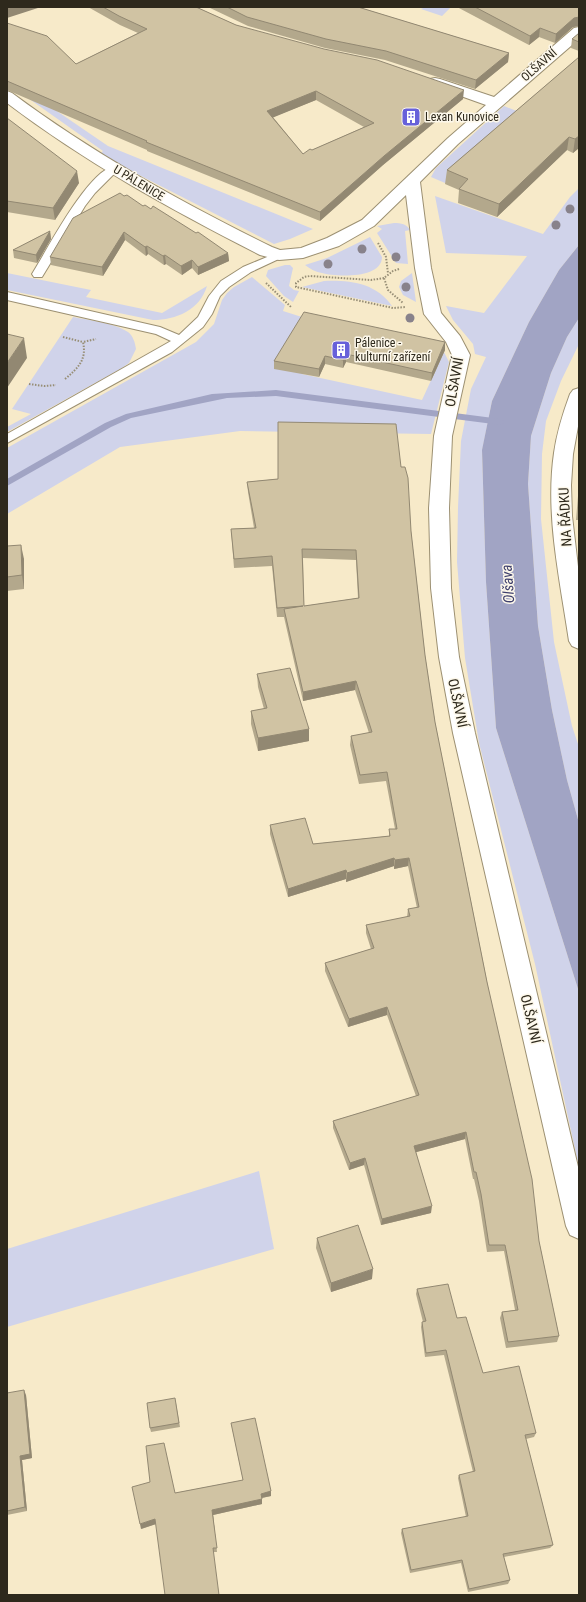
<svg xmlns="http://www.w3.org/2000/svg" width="586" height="1602" font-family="'Roboto Condensed',sans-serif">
<rect width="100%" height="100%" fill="#f7eac9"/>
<!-- green -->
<path fill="#d0d3ea" d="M425,7H451L442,16L421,9Z
M7,77L108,146L313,229L290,239L274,244L139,175L100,154L103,151L18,91Z
M504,106L524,114L517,121L445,183L431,177L436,168Z
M579,188V245L559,270L529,322L492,401L482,451L486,582L496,728L579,992V1168L535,964L479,743L465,658L457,562L458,507L461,441L471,389L486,357L475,354L473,344L453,320L446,306L484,313L527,256L446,253L435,196L543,234L570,197Z
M394,223C401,223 407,224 410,230L405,231L408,264L396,263L377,233L382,229L377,226Z
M370,237L382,257C382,279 336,277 322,273C316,272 310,269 305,265L327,258Z
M285,265H290L293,268L289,286L294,290L299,291L293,302L284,296L266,276L268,270Z
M7,273L91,290L86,297L162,313L207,286C200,310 176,320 153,320L7,290Z
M412,273L416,302L403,295L399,287L401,281Z
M252,277L285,305L283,311L305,318L302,374L422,400L444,352L449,362L431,434L240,431L120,447L7,514V448L196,342L214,324L222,300L227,293L234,287Z
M324,281C350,280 376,283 392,306L302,287Z
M73,317C88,320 115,323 128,332C133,336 135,342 136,349L129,363L122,368L7,432V427L31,414L12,409Z
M579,318V344L561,381L546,421L542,454L541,519L554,642L572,726L579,747V823L567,780L552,710L538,626L528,484L531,436L551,373L567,337Z
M259,1171L274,1249L7,1327V1249Z"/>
<!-- water -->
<path fill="#a1a4c4" d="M579,245V318L567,337L551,373L531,436L528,484L538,626L552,710L567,780L579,823V992L496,728L486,582L482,450L492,401L529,322L559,270Z"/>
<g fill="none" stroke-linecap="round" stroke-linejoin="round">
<!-- stream -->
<path fill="#a1a4c4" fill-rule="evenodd" d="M276,390L501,419L505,422L501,425L276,396L227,398L131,418L111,427L7,486V479L105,423L126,414L212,394Z"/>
<!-- service casing -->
<g stroke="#9c9072" stroke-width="2">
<path id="service" d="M114,166L119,169L95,193L85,206L42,277H34L32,274C47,250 87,172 114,166Z
M279,252L283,253L285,255L283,257L251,272L229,287L220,296L212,314L203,327L172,352L7,443V434L171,341L156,334L7,300V292L160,327L179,335L198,317L209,296L221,281L243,267Z"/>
</g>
<!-- minor casing -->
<g stroke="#9c9072" stroke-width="2">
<path id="minor" d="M579,27V39L458,144L420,182L431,268L441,313L460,336L470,355L452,436L449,508L451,588L459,657L475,733L579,1171V1239L570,1235L566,1226L453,733L439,657L431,588L429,508L434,436L452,355L446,342L424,314L415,268L406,195L374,226L339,246L303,258L279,260L260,255C172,210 86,163 7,103V91L12,93C94,154 181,202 272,247L280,250L301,248L327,238L362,220L448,138L486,105L430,85L428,82L430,79L435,78L440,79L494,97L574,28Z
M579,388V421L573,454L571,485L572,516L579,575V649L572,646L569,641C560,580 545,515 554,453C557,432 563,413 570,394L573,390Z"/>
</g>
<!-- path -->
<path stroke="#978e76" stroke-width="2" stroke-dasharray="1.5 1.5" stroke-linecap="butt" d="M378,243L386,257L388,273
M399,269L393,271L384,278L388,290L403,303
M384,278L371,280L310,276L304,277L296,283V287L393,308L405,307
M266,283L291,307
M63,337L83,342
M65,379C78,368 87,360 83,342L96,339
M29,384L44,386L56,385"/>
<!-- service -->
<use href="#service" fill="#fff" fill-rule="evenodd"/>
<!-- minor -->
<use href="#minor" fill="#fff" fill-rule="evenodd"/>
</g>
<!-- trees -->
<g fill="#88828b">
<circle cx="570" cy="209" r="4.5"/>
<circle cx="556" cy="225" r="4.5"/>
<circle cx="362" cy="249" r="4.5"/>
<circle cx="396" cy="257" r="4.5"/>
<circle cx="328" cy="264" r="4.5"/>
<circle cx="406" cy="287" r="4.5"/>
<circle cx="410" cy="318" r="4.5"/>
</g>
<!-- wall -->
<path fill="#b3a88c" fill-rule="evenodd" d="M88,7H196L236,25L463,99L383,165L320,221L147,151V150L7,90V23L76,64L138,33L120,25ZM316,100L364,127L303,154L273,117Z
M208,7H358L509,53L508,62L475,89L385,60L325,48L248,26Z
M457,7H579V26L573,27L555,43L539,37L529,45Z
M579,33V51L571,48L572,39Z
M579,57V148L573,153L567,150L497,217L458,203L459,190L445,184L447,170Z
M7,118L79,183L55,220L7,212Z
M124,196L143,206L151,209L228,253L229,261L198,275L192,268L182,275L166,264L164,265L148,254L146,256L125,240L103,276L51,265L50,257Z
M50,231L51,239L37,263L14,258L13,250Z
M445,342V350L431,381L346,362L343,368L325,364L319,377L274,369V361Z
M401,467L411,531L425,655L435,722L539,1241L559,1336L557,1342L506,1348L500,1318L502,1312L515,1310L504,1251L487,1252L479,1201L474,1179H473L465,1139L416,1152L431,1213L381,1225L364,1165L349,1170L333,1128V1121L416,1096L387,1015L348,1027L325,971V963L371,949L366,933V925L407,917L408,909L417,908L408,866L394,869V866L346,882V879L288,897L270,834V825L313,844L389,836V829H395L386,781L359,784L350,745L351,736L369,733L355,690L303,701L284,617H277L272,566L234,568L231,529L254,528L248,492L247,482ZM303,558L356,560L358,598L304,606Z
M579,484V520H576Z
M7,546L24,559V589L7,591Z
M257,674L309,729V741L258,751L251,724V711L264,709L258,687Z
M317,1238L372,1279L331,1292L316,1248Z
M417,1289L457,1318L483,1373L536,1433L534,1437L526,1439L553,1545L550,1548L504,1557L510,1580L508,1584L468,1592L461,1563L410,1573L401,1533L402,1529L466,1517L458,1478L459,1475L473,1472L444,1355L425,1357L421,1327L422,1322H423L416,1294Z
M7,1393L26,1395L32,1458L22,1460L27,1511L7,1515Z
M176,1403L180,1427L151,1432L150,1428Z
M231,1423L271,1491V1496L262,1498V1504L213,1515L217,1552H214L156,1524L141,1529L175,1493L243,1480Z"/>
<!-- shaded-wall -->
<path fill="#928872" d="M13,7H41L7,18V9Z
M579,17V26L573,27L555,43L556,34L574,18Z
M540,28L539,37L529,45L530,36Z
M509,53L508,62L475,89L476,80Z
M464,90L463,99L383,165L320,221V212L384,156Z
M316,91V100L267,120V111Z
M579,136V148L573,153L575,139Z
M569,137L567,150L497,217L499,204Z
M77,171L79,183L55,220L53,208Z
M50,231L51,239L37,263L36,255Z
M124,232L125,240L103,276L102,267Z
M147,246L148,254L146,256L145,247Z
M228,253L229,261L198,275V267Z
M165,255L166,264L164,265L163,256Z
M192,260V268L182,275L181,266Z
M24,338L27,358L7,388V363Z
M445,342V350L431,381L432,373Z
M346,354V362L343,368V360Z
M325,356V364L319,377V369Z
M21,545L24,559V589L22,575Z
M356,681L355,690L303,701V692Z
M309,729V741L258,751V738Z
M394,858V866L346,882L347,873Z
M409,858L408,866L394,869L395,860Z
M346,870V879L288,897V889Z
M387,1007V1015L348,1027L349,1019Z
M466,1132L465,1139L413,1153L414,1146Z
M365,1158L364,1165L349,1170L350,1163Z
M432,1206L431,1213L381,1225L382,1219Z
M373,1269L372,1279L331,1292V1283Z
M24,1390L26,1395L32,1458L22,1460L27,1511L25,1507L20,1456Z
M271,1491V1496L261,1498V1494Z
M262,1499V1504L213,1515L217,1552L212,1510Z
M155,1519L156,1524L141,1529L140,1524Z"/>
<!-- building -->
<path fill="#d0c3a3" stroke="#928872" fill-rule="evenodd" d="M7,7H13L7,9Z
M103,7H196L236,25L324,49L377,60L464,90L384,156L320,212L146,142L147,141L7,81V23L47,36L76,64L147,29L119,16ZM316,91L374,123L312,150L310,149L303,154L267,111Z
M227,7H358L509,53L476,80L386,51L326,39L247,17Z
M475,7H579V17L574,18L556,34L540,28L530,36Z
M579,33V42L572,39Z
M579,57V136L575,139L569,137L499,204L459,189L468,179L447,170Z
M7,118L77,171L53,208L7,201Z
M120,193L124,196L127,195L143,206L145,205L151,209L153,206L196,233L198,232L228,253L198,267L192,260L181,266L165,255L163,256L147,246L145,247L124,232L102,267L50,257L73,218Z
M50,231L36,255L13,250Z
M304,312L445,342L432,373L346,354L343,360L325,356L319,369L274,361Z
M7,334L24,338L7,363Z
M278,422L396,424L401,467H405L408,478L411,531L425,655L435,722L487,982L532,1179L539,1241L559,1336L508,1342L502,1312L518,1310L505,1245H489L481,1194L476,1172H474L466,1132L414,1146L432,1206L382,1219L365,1158L350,1163L333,1121L419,1095L387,1007L349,1019L325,963L374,948L366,925L410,916L408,909L419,907L409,858L395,860L394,858L347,873L346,870L288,889L270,825L305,818L313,844L390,836L389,829H397L387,772L360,775L351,736L372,732L356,681L303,692L284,609L303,606L277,608L272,556L234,559L231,529L256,528L247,482L278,479ZM302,549L356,550L359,598L304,606Z
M21,545L22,575L7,577V546Z
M290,668L309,729L258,738L251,711L267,708L257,674Z
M358,1225L373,1269L331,1283L317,1238Z
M448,1284L457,1318L466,1317L483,1373L519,1366L536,1433L525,1435L553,1545L503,1554L510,1580L469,1589L462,1560L411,1570L402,1529L468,1516L459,1475L475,1471L446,1350L426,1353L422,1322L426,1321L417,1289Z
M24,1390L30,1454L20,1456L25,1507L7,1511V1393Z
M175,1398L179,1423L150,1428L147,1403Z
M255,1418L271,1491L261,1494L262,1499L212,1510L217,1548H213L219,1595H165L155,1519L140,1524L132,1487L150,1482L146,1446L164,1443L175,1493L243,1480L231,1423Z"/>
<!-- icons -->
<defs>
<g id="building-square" transform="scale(1)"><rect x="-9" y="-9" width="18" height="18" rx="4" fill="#6761da" stroke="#fdf8eb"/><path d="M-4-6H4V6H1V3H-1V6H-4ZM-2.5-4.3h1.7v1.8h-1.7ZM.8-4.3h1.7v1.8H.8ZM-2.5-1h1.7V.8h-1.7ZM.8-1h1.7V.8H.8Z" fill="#fff"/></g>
</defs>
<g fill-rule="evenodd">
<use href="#building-square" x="411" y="117"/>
<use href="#building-square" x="341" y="350"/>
</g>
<g text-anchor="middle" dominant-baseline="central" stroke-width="3" stroke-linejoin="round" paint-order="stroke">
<!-- far-street labels -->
<g font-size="12" fill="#2e291c" stroke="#fdf8eb">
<text transform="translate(539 65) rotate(-41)">OLŠAVNÍ</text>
<text transform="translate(139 183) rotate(31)">U PÁLENICE</text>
</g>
<!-- far-poi labels -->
<g font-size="12" fill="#2e291c" stroke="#fdf8eb" text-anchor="start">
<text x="425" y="117">Lexan Kunovice</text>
<text x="355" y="343">Pálenice -<tspan x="355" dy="14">kulturní zařízení</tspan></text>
</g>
<!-- street labels -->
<g font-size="14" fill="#2e291c" stroke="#fdf8eb">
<text transform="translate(454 382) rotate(-80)">OLŠAVNÍ</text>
<text transform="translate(565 517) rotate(-93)">NA ŘÁDKU</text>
<text transform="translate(458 703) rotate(78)">OLŠAVNÍ</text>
<text transform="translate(531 1019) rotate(77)">OLŠAVNÍ</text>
</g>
<!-- water labels -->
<g font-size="15" font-style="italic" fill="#3f406d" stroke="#fdf8eb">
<text transform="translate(508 584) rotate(-94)">Olšava</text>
</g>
</g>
<!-- border -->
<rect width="586" height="1602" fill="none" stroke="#2e291c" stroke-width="16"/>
</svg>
